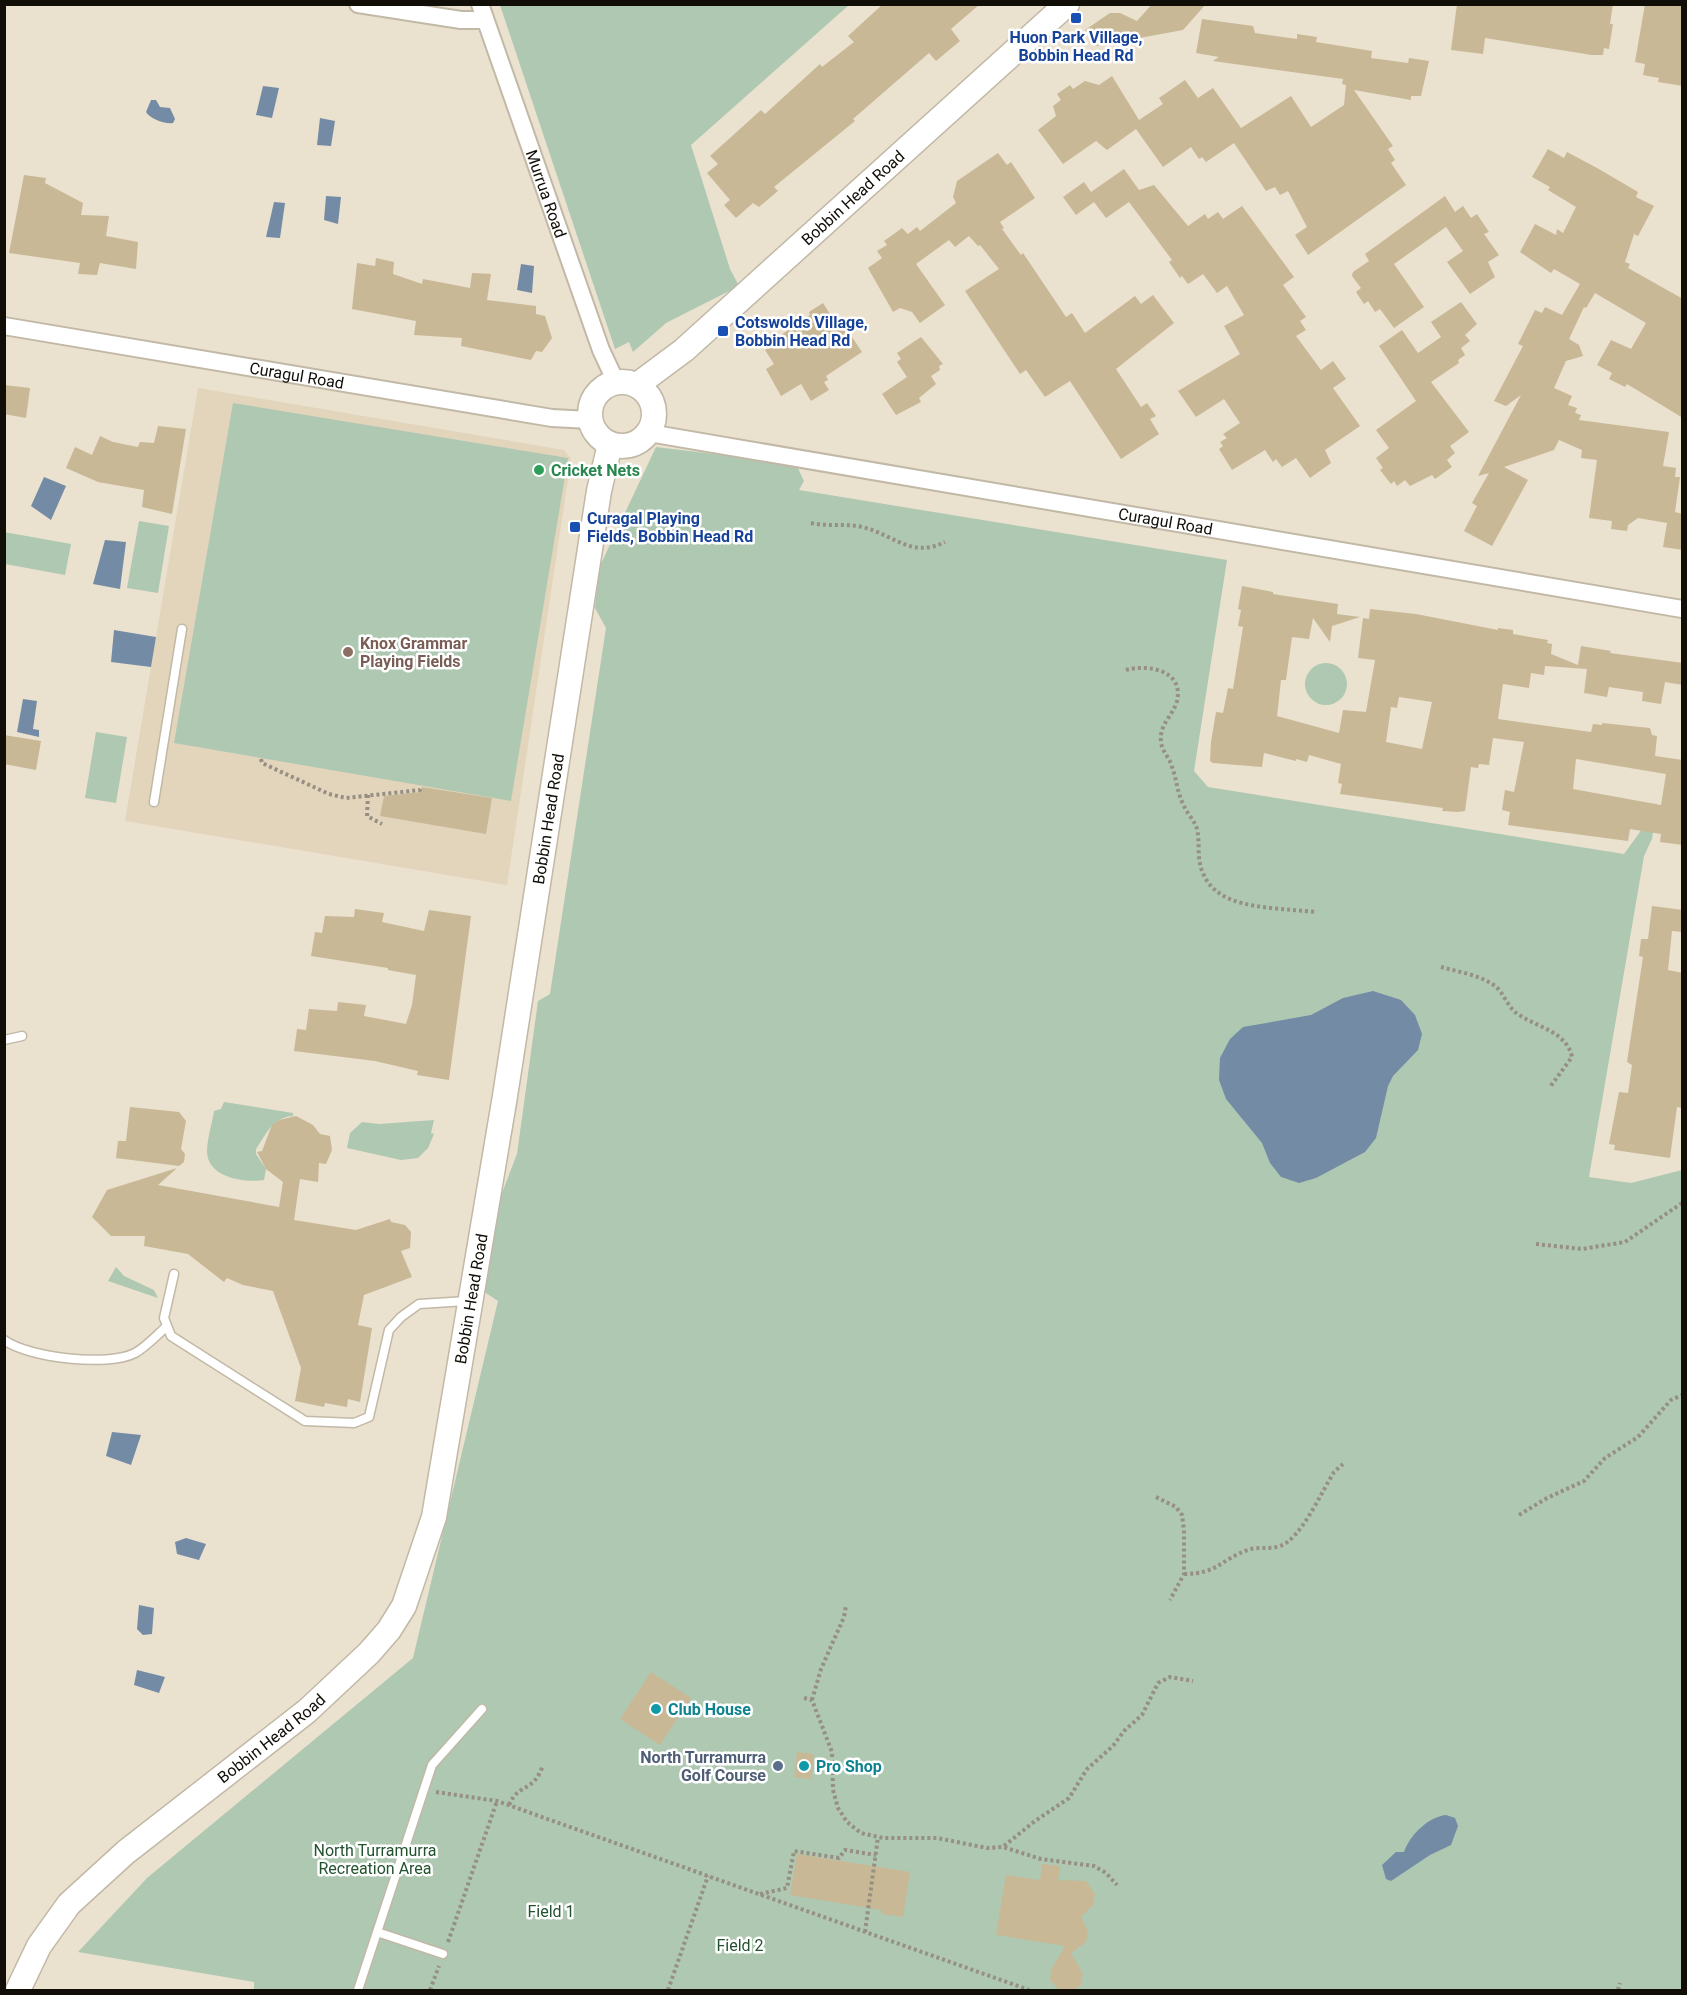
<svg xmlns="http://www.w3.org/2000/svg" width="1687" height="1995" font-family="Roboto,sans-serif">
<rect width="100%" height="100%" fill="#ebe1cf"/>
<!-- built -->
<path fill="#e2d5bc" d="M198,388L564,450L571,459L507,885L125,821Z"/>
<!-- green -->
<path fill="#aec8b2" d="M500,5H849L691,145L730,269L739,286L666,323L633,352L629,342L615,349Z
M233,403L568,458L511,801L174,743Z
M656,447L796,464L804,481L799,490L1227,560L1194,771L1208,787L1624,854L1640,832L1645,807L1657,808L1652,839L1644,856L1589,1177L1631,1183L1682,1170V1990H254V1982L78,1952L147,1878L413,1658L498,1301L468,1281L517,1154L538,1001L550,994L606,628L595,608L599,568Z
M139,521L169,526L158,593L127,588Z
M4,532L71,544L65,575L5,564Z
M1305 684a21 21 0 1 1 42 0a21 21 0 1 1-42 0Z
M96,732L127,737L116,803L85,798Z
M224,1102L293,1113V1116C273,1117 266,1134 256,1149V1154L266,1169L264,1180C245,1183 208,1178 207,1152C207,1139 212,1124 214,1111L221,1109Z
M434,1120L431,1133L434,1134L428,1148L418,1158L401,1160L347,1148L350,1133L362,1122L379,1124Z
M116,1267L124,1276L154,1290L158,1298L108,1281Z"/>
<!-- water -->
<path fill="#748ba6" d="M263,86L279,88L272,118L256,115Z
M151,100H156L160,107L170,108L175,119L173,123C166,125 149,118 146,112Z
M320,118L335,121L331,146L317,145Z
M326,196L341,197L338,224L324,220Z
M274,202L285,203L280,238L266,237Z
M521,264L534,266L532,293L517,290Z
M44,477L66,486L51,520L31,506Z
M105,540L126,542L120,589L93,584Z
M114,630L156,637L151,667L111,662Z
M23,699L37,701L33,729L39,730V737L17,732Z
M1373,991L1401,1000L1415,1015L1422,1034L1418,1050L1393,1076L1388,1086L1376,1138L1365,1152L1316,1178L1299,1183L1281,1177L1270,1163L1262,1143L1226,1099L1219,1080L1220,1058L1230,1039L1243,1027L1311,1015L1343,998Z
M112,1432L141,1435L131,1465L106,1456Z
M186,1538L206,1544L199,1560L177,1554L175,1542Z
M139,1605L154,1608L152,1634L143,1635L137,1629Z
M137,1670L165,1677L159,1693L134,1685Z
M1446,1815L1455,1818L1458,1826L1451,1845L1430,1855L1391,1881L1386,1879L1382,1865L1396,1852H1404C1410,1835 1428,1817 1446,1815Z"/>
<!-- building -->
<path fill="#c8b896" fill-rule="evenodd" d="M883,4H980L951,29L960,41L936,61L929,53L853,119L855,121L774,187L778,191L759,207L753,203L736,218L724,205L730,200L707,173L718,164L710,156L761,110L765,114L820,64L822,67L854,42L848,36Z
M1152,4H1206L1183,30L1096,46L1085,30L1110,13H1120L1137,21Z
M1457,4H1613L1610,24H1613L1609,49L1604,48L1603,55H1592L1485,38L1483,54L1451,50Z
M1645,4H1683V86L1658,82L1659,78L1643,75L1645,64L1635,62Z
M1202,19L1253,26L1255,33L1297,39V34L1317,37L1316,42L1372,51L1371,58L1408,63L1409,58L1429,61L1421,96H1411V100L1354,90L1393,146L1388,149L1395,160L1391,163L1406,185L1308,255L1295,235L1307,227L1288,191L1280,195L1275,187L1266,191L1234,143L1206,162L1202,157L1199,159L1191,147L1163,167L1136,129L1107,150L1096,141L1063,164L1038,130L1056,116L1053,106L1061,100L1057,94L1070,85L1073,89L1085,81L1099,85L1112,76L1139,120L1163,104L1159,98L1185,80L1198,98L1213,88L1241,128L1291,96L1311,127L1344,105L1346,85L1342,84L1343,79L1213,61L1219,57L1196,53Z
M1548,149L1564,158L1567,152L1597,168L1638,192L1636,197L1654,206L1638,236L1634,234L1625,262L1630,264L1628,268L1683,299V418L1627,384L1625,387L1609,379L1612,373L1597,365L1611,340L1631,349L1646,323L1595,293L1586,308L1584,307L1569,339L1579,345L1583,356L1566,361L1554,388L1572,396L1568,405L1577,408L1575,413L1581,415L1579,420L1669,432L1663,466L1676,468L1675,477H1680L1675,512L1683,514V550L1663,547L1667,523L1638,518L1628,525L1627,531L1611,529L1612,521L1589,518L1597,460L1581,458L1582,450L1559,440L1554,450L1504,467L1528,480L1492,546L1464,531L1477,506L1472,503L1489,473L1478,476L1521,395L1506,406L1494,401L1523,346L1518,344L1535,310L1542,313L1545,307L1562,315L1580,284L1554,269L1551,273L1520,252L1535,224L1556,235L1557,229L1563,233L1576,207L1548,190L1550,187L1532,177Z
M998,153L1007,165L1011,162L1035,198L1000,222L1004,228L1002,229L1021,255L1023,253L1066,317L1072,313L1085,333L1135,296L1141,304L1153,295L1174,323L1116,369L1141,407L1147,403L1156,416L1150,419L1159,434L1121,459L1070,381L1045,397L1026,370L1020,374L965,291L999,269L980,245L978,246L969,236L955,247L949,240L916,264L945,305L920,323L912,312L900,308L893,312L868,268L882,258L877,251L887,245L884,241L902,228L908,234L917,227L920,231L956,203L953,197L957,181Z
M1124,169L1139,190L1154,185L1188,226L1205,214L1208,219L1218,212L1223,219L1242,206L1294,277L1283,285L1306,317L1300,321L1306,330L1296,336L1321,370L1333,361L1346,379L1333,388L1360,426L1325,450L1331,463L1310,478L1296,458L1282,467L1276,459L1273,462L1265,450L1232,470L1219,449L1223,446L1220,442L1227,438L1223,434L1240,423L1224,399L1196,417L1178,391L1240,354L1224,326L1244,315L1227,286L1217,293L1203,274L1188,284L1182,276L1180,278L1169,262L1172,260L1129,202L1106,218L1094,202L1076,215L1063,197L1084,182L1091,192Z
M24,175L46,178L45,183L83,203L81,215L109,216L106,236L138,242L136,269L100,263L97,275L78,274L80,263L9,253Z
M1445,196L1455,212L1463,206L1471,218L1477,214L1489,232L1484,234L1499,255L1488,262L1495,277L1470,294L1447,262L1463,251L1446,227L1394,264L1424,307L1394,328L1380,309L1375,312L1368,301L1364,304L1356,292L1361,288L1352,276L1353,272L1369,261L1365,254Z
M376,258L394,262L393,274L422,284L423,279L470,288L472,273L491,274L487,300L536,306V314L545,316L552,338L542,352L536,351L531,360L461,346L462,338L414,335L416,321L352,309L357,263L375,266Z
M1461,302L1477,324L1465,335L1470,341L1461,348L1465,355L1458,360L1459,363L1431,382L1469,432L1450,446L1455,453L1447,460L1452,467L1435,479L1432,475L1410,486L1405,480L1397,486L1394,481L1391,484L1380,470L1383,468L1376,458L1389,448L1376,430L1416,401L1379,346L1402,330L1418,353L1441,337L1431,322Z
M823,303L833,319L838,316L862,352L826,376L828,380L824,382L829,390L811,401L801,384L781,396L766,369L774,364L765,350L787,339L781,335L810,315L809,312Z
M921,337L943,364L939,366L940,370L931,376L936,384L919,398L921,402L896,415L882,394L907,377L897,362L901,359L897,353Z
M4,385L30,388L26,418L4,414Z
M158,426L186,429L172,514L142,507L144,490L98,482L66,468L75,447L92,455L100,436L113,442L138,447L140,442L154,443Z
M1242,586L1273,592V594L1338,604L1337,614L1360,617L1332,626L1330,642L1313,618L1309,639L1292,637L1286,680H1281L1277,716L1339,733L1343,710L1366,712L1375,660L1358,658L1363,618L1369,619L1370,609L1416,614L1498,630V628L1513,630V634L1548,640L1547,643L1552,644L1551,654L1578,665L1581,646L1611,651L1610,653L1683,663V685L1665,682L1661,704L1642,701L1643,692L1609,687L1607,697L1584,693L1587,669L1545,666L1544,675L1531,673L1529,688L1503,684L1498,719L1591,732L1593,724L1602,725V723L1650,728L1652,735L1657,736L1655,756L1683,760V845L1660,842L1661,834L1630,829L1628,841L1508,825L1510,812L1502,810L1505,790L1514,792L1524,742L1493,738L1489,765L1479,764L1478,768L1471,767L1465,811L1458,812L1442,811L1443,808L1340,794L1342,784L1338,783L1341,764L1309,755L1307,762L1296,759V761L1264,753L1262,767L1213,763L1210,761L1211,742L1216,712L1223,713L1228,688L1233,689L1243,627L1238,626L1241,610L1238,609ZM1399,697L1432,702L1422,749L1386,742L1391,707L1397,708ZM1576,759L1666,774L1661,805L1573,789Z
M4,735L41,741L36,770L4,764Z
M422,787L492,798L486,834L380,816L384,796L421,792Z
M1652,906L1683,910V932L1672,931L1668,970L1683,973V1108L1677,1107L1670,1158L1614,1150L1615,1145L1609,1144L1619,1092L1628,1093L1632,1065L1627,1062L1643,957L1639,956L1641,939H1648Z
M355,909L384,913L382,922L424,931L429,910L471,916L449,1080L417,1075L418,1071L375,1061L294,1051L297,1029L306,1030L309,1009L337,1011L338,1002L366,1005L364,1016L406,1024L412,1005L416,975L388,970V968L311,956L315,932L322,933L325,916L354,917Z
M130,1107L179,1112L186,1121L181,1149L185,1154L184,1162L179,1166L116,1158L118,1141H126Z
M296,1116L313,1125L320,1134L330,1136L332,1150L326,1164L319,1163L318,1182L300,1179L294,1220L356,1230L390,1219L391,1222L405,1225L411,1232L410,1248L401,1251L412,1277L364,1295L358,1325L372,1328L360,1402L348,1399L347,1407L325,1403L324,1407L295,1401L301,1368L273,1291L243,1285L227,1278L224,1282L188,1254L144,1246L145,1236H111L92,1217L107,1190L177,1168L158,1185L279,1207L283,1182L266,1169L257,1152L262,1151L272,1125L279,1120Z
M651,1672L691,1698L660,1745L620,1719Z
M797,1752L814,1754L811,1779L794,1777Z
M797,1854L910,1872L903,1917L881,1914V1910L790,1895Z
M1042,1864L1060,1866L1058,1880L1086,1881L1095,1894L1093,1905L1081,1917L1088,1931L1086,1942L1071,1953L1083,1974L1081,1985L1074,1990H1059L1050,1980L1051,1970L1065,1946L996,1935L1006,1875L1040,1880Z"/>
<g fill="none" stroke-linecap="round" stroke-linejoin="round">
<!-- lane casing -->
<g stroke="#c1b8a6" stroke-width="11">
<path id="lane" d="M154,802L182,629
M4,1040L22,1036
M174,1274L164,1318L171,1336L305,1421L354,1423L369,1417L389,1330L401,1317L419,1304L467,1301
M4,1340C29,1358 108,1367 135,1353C146,1347 157,1335 167,1326
M377,1932L443,1954
M358,1990L432,1765L482,1709"/>
</g>
<!-- street casing -->
<g stroke="#c1b8a6" stroke-width="20">
<g id="street">
<path d="M358,4L461,20H485"/>
<path id="s1" d="M480,4L601,350L616,382"/>
<path id="s2" d="M4,326L552,418L590,420"/>
<path id="s3" d="M649,433L1682,609"/>
</g>
</g>
<!-- secondary casing -->
<g stroke="#c1b8a6" stroke-width="27">
<g id="secondary">
<circle cx="622" cy="414" r="32"/>
<path id="s4" d="M637,385L684,350L1067,4"/>
<path id="s5" d="M18,1990L39,1946L69,1904L126,1852L307,1711L369,1653L389,1630L404,1606L434,1517L505,1096L599,491L610,444"/>
</g>
</g>
<!-- path -->
<path stroke="#968f82" stroke-width="4" stroke-dasharray="3 3" stroke-linecap="butt" d="M811,523C828,527 845,523 862,527C893,534 911,559 945,542
M1126,670C1148,664 1184,670 1177,701C1173,716 1159,724 1161,742C1162,752 1170,758 1172,767C1177,780 1177,793 1184,806C1187,813 1193,819 1196,826C1201,841 1196,856 1202,871C1206,881 1212,889 1222,895C1244,909 1290,909 1316,912
M261,759L262,763L329,794L346,798L420,790L421,786
M368,795L367,816L382,824
M1441,967C1459,972 1480,975 1495,986C1503,992 1507,1005 1515,1012C1534,1027 1566,1030 1572,1057L1550,1087
M1536,1244L1582,1249L1625,1242L1682,1203
M1156,1497L1176,1507L1182,1515L1184,1530V1574L1170,1600
M1519,1515L1547,1498L1584,1481L1605,1458L1638,1437L1671,1400L1682,1395
M1184,1574C1218,1574 1221,1559 1248,1550C1257,1546 1269,1550 1280,1546C1301,1539 1322,1491 1334,1472L1343,1464
M804,1698L812,1700L832,1752L833,1790L838,1808L847,1822L861,1833L883,1838H937L987,1848L1003,1847L1041,1859L1094,1866L1106,1873L1117,1885
M812,1700L821,1669L844,1617L846,1606
M436,1792L497,1801L1029,1990
M509,1805C519,1782 533,1794 543,1765
M1004,1846L1035,1821L1069,1798L1087,1769L1113,1746L1124,1731L1142,1715L1158,1683L1170,1677L1193,1681
M760,1894L787,1888L794,1851L839,1858L845,1850L876,1855
M865,1932L878,1837
M448,1942L497,1801
M430,1990L439,1966
M668,1990L708,1876
M1618,1990L1620,1983"/>
<!-- lane -->
<use href="#lane" stroke="#fff" stroke-width="8"/>
<!-- street -->
<use href="#street" stroke="#fff" stroke-width="16"/>
<!-- secondary -->
<use href="#secondary" stroke="#fff" stroke-width="24"/>
</g>
<!-- markers -->
<g fill="#1a4fb4" stroke="#fff" stroke-width="2">
<rect x="1070" y="12" width="12" height="12" rx="3"/>
<rect x="717" y="325" width="12" height="12" rx="3"/>
<rect x="569" y="521" width="12" height="12" rx="3"/>
</g>
<circle fill="#2e9e5b" stroke="#fff" stroke-width="2" cx="539" cy="470" r="6"/>
<circle fill="#8d6e63" stroke="#fff" stroke-width="2" cx="348" cy="652" r="6"/>
<g fill="#0f9aa8" stroke="#fff" stroke-width="2">
<circle cx="656" cy="1709" r="6"/>
<circle cx="804" cy="1766" r="6"/>
</g>
<circle fill="#5c6f8a" stroke="#fff" stroke-width="2" cx="778" cy="1766" r="6"/>
<g text-anchor="middle" dominant-baseline="central" stroke-width="5" stroke-linejoin="round" paint-order="stroke">
<!-- transit labels -->
<g font-size="16" font-weight="bold" fill="#164399" stroke="#fff" text-anchor="start">
<text x="1076" y="37" text-anchor="middle">Huon Park Village,<tspan x="1076" dy="18">Bobbin Head Rd</tspan></text>
<text x="735" y="322">Cotswolds Village,<tspan x="735" dy="18">Bobbin Head Rd</tspan></text>
<text x="587" y="518">Curagal Playing<tspan x="587" dy="18">Fields, Bobbin Head Rd</tspan></text>
</g>
<!-- street labels -->
<g font-size="16" fill="#110e08" stroke="#fff">
<text stroke="none"><textPath href="#s1" startOffset="201">Murrua Road</textPath></text>
<text stroke="none"><textPath href="#s4" startOffset="286">Bobbin Head Road</textPath></text>
<text stroke="none"><textPath href="#s2" startOffset="297">Curagul Road</textPath></text>
<text stroke="none"><textPath href="#s3" startOffset="524">Curagul Road</textPath></text>
<text stroke="none"><textPath href="#s5" startOffset="1352">Bobbin Head Road</textPath></text>
<text stroke="none"><textPath href="#s5" startOffset="866">Bobbin Head Road</textPath></text>
<text stroke="none"><textPath href="#s5" startOffset="362">Bobbin Head Road</textPath></text>
</g>
<!-- leisure labels -->
<g font-size="16" font-weight="bold" fill="#27864d" stroke="#fff" text-anchor="start">
<text x="551" y="470">Cricket Nets</text>
</g>
<!-- education labels -->
<g font-size="16" font-weight="bold" fill="#785e54" stroke="#fff" text-anchor="start">
<text x="360" y="643">Knox Grammar<tspan x="360" dy="18">Playing Fields</tspan></text>
</g>
<!-- culture labels -->
<g font-size="16" font-weight="bold" fill="#0d838f" stroke="#fff" text-anchor="start">
<text x="668" y="1709">Club House</text>
<text x="816" y="1766">Pro Shop</text>
</g>
<!-- service labels -->
<g font-size="16" font-weight="bold" fill="#4e5e75" stroke="#fff" text-anchor="end">
<text x="766" y="1757">North Turramurra<tspan x="766" dy="18">Golf Course</tspan></text>
</g>
<!-- park labels -->
<g font-size="16" fill="#23522f" stroke="#fff">
<text x="375" y="1850">North Turramurra<tspan x="375" dy="18">Recreation Area</tspan></text>
<text x="551" y="1911">Field 1</text>
<text x="740" y="1945">Field 2</text>
</g>
</g>
<!-- border -->
<rect width="1687" height="1995" fill="none" stroke="#110e08" stroke-width="12"/>
</svg>
